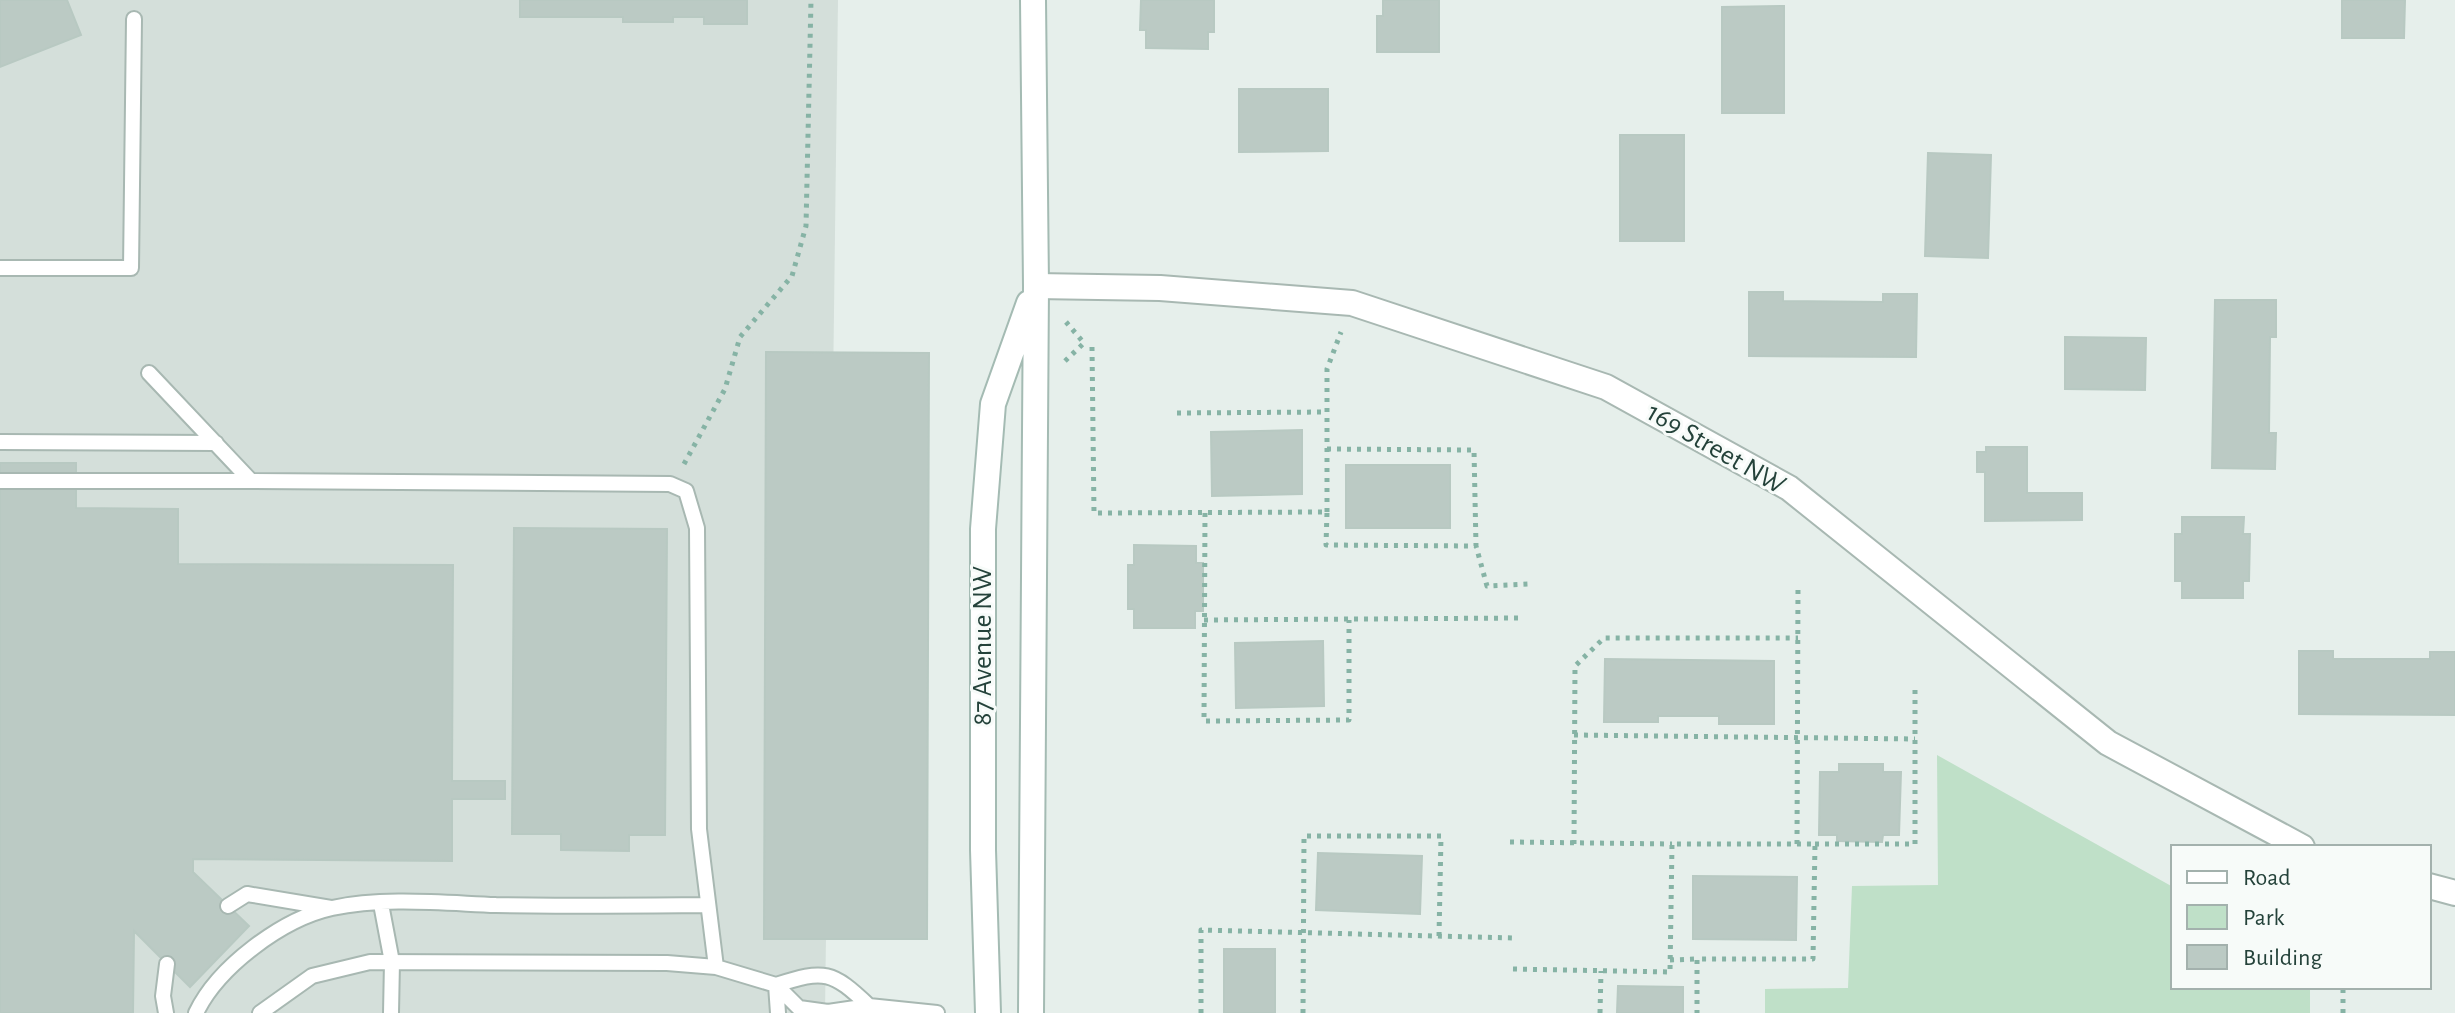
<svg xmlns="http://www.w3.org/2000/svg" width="2455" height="1013" font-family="'Alegreya Sans',sans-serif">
<rect width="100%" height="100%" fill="#e6efeb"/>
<!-- built -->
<path fill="#d4dfda" d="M0,0H838L825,1013H0Z"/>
<!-- green -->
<path fill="#bfe0c8" d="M1937,755L2173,887V987H2310V1013H1765V989L1848,988L1852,886L1938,885Z"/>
<!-- building -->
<path fill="#bbcac4" stroke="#b8c9c2" stroke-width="2" d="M0,0H67L81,35L0,67Z
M520,0H747V24H704V17H673V22H623V17H520Z
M1141,0H1214V32H1208V49L1146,48V30H1140Z
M1383,0H1439V52H1377V16H1383Z
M2342,0H2405L2404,38H2342Z
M1784,6V113H1722V7Z
M1239,89H1328V151L1239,152Z
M1620,135H1684V241H1620Z
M1928,153L1991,155L1988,258L1925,256Z
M1749,292H1783V301L1883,302V294H1917L1916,357L1749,356Z
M2215,300H2276V337H2270L2269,433H2276L2275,469L2212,468Z
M2065,337L2146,338L2145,390L2065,389Z
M766,352L929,353L927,939H764Z
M1302,430V494L1212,496L1211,432Z
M1986,447H2027V493H2082V520L1985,521V472H1977V452H1986Z
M0,463H76V508L178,509V564L453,565L452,781H505V799H452V861L193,859V872L249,926L190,987L134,931L133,1013H0Z
M1346,465H1450V528H1346Z
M2182,517H2244L2243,534H2250L2249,581H2243V598H2182V581H2175V534H2182Z
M514,528L667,529L665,835H629V851L561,850V834H512Z
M1134,545L1196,546V563H1203V611H1195V628H1134V609H1128V565H1134Z
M1323,641L1324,706L1236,708L1235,643Z
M2299,651H2333V659H2430V652H2455V715L2299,714Z
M1605,659L1774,661V724H1719V716H1658V722H1604Z
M1839,764H1883V772H1901L1899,835H1883L1882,842L1837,841V835H1819L1820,772H1839Z
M1318,853L1422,856L1420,914L1316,910Z
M1693,876L1797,877L1796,940L1693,939Z
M1224,949H1275V1013H1224Z
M1618,986L1683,987V1013H1617Z"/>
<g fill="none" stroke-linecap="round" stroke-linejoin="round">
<!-- service casing -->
<g stroke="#a8b8b2" stroke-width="18">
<path id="service" d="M0,268H131L134,19
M149,373L251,481L670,484L686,491L697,528L699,829L716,967
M0,442L216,443
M0,481H251
M381,904L392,962L391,1013
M228,906L247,894L331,908
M776,985C825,969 832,971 869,1006
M776,985L778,1013
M166,1013L163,996L167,964
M196,1013C218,967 282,919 332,908C384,897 443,903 496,905C567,906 637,906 708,905
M260,1013L312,976L370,962L667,963L716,967L776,985L799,1008L828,1012L869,1006L937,1013"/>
</g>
<!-- tertiary casing -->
<g stroke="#a8b8b2" stroke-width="28">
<path id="tertiary" d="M1036,286L1160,288L1352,303L1606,387L1789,488L2108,743L2302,847
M2429,886L2455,893"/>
</g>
<!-- secondary casing -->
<g stroke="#a4bbb3" stroke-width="28">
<path id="secondary" d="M988,1013L983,850V529L993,404L1029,303
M1031,1013L1036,286L1033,0"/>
</g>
<!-- path -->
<path stroke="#86b3a5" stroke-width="5" stroke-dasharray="4 6" stroke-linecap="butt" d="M1092,347L1094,513L1327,512L1326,545L1476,546L1487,586L1528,584
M1065,361L1084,343L1066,322
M1177,413L1327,412
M1327,449L1474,450L1476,546
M684,464L725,389L740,337L792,276L806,226L811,0
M1327,512V369L1341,332
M1205,513L1204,721L1349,720V620
M1204,620L1520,618
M1574,735L1915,739
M1510,842L1672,844
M1574,844L1575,666L1604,638H1798
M1797,844L1798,586
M1815,844H1915V690
M1670,960L1697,959
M1513,969L1670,972L1672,844H1815L1813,959H1697V1013
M1201,1013V930L1513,938
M1303,1013L1304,836H1441L1439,936
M1600,1013L1601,971
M2343,1013V987"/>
<!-- service -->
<use href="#service" stroke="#fff" stroke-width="14"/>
<!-- tertiary -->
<use href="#tertiary" stroke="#fff" stroke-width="24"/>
<!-- secondary -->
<use href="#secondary" stroke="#fff" stroke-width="24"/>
</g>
<g text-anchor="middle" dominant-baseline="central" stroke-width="6" stroke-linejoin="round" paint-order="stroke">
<!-- street labels -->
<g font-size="28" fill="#24423a" stroke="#f7fbf9">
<text transform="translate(1716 449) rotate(30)">169 Street NW</text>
<text transform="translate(983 646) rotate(-90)">87 Avenue NW</text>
</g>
</g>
<!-- legend -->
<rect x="2171" y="845" width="260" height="144" fill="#f7fbf9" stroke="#a3b1ad" stroke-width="2"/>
<rect x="2187" y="871" width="40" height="12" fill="#ffffff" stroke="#a3b1ad" stroke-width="2"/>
<text x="2243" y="885" font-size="24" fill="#24423a">Road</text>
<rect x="2187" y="905" width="40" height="24" fill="#bfe0c8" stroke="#a3b1ad" stroke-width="2"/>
<text x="2243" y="925" font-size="24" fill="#24423a">Park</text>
<rect x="2187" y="945" width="40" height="24" fill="#bbcac4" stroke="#a3b1ad" stroke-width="2"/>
<text x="2243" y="965" font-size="24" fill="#24423a">Building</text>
</svg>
